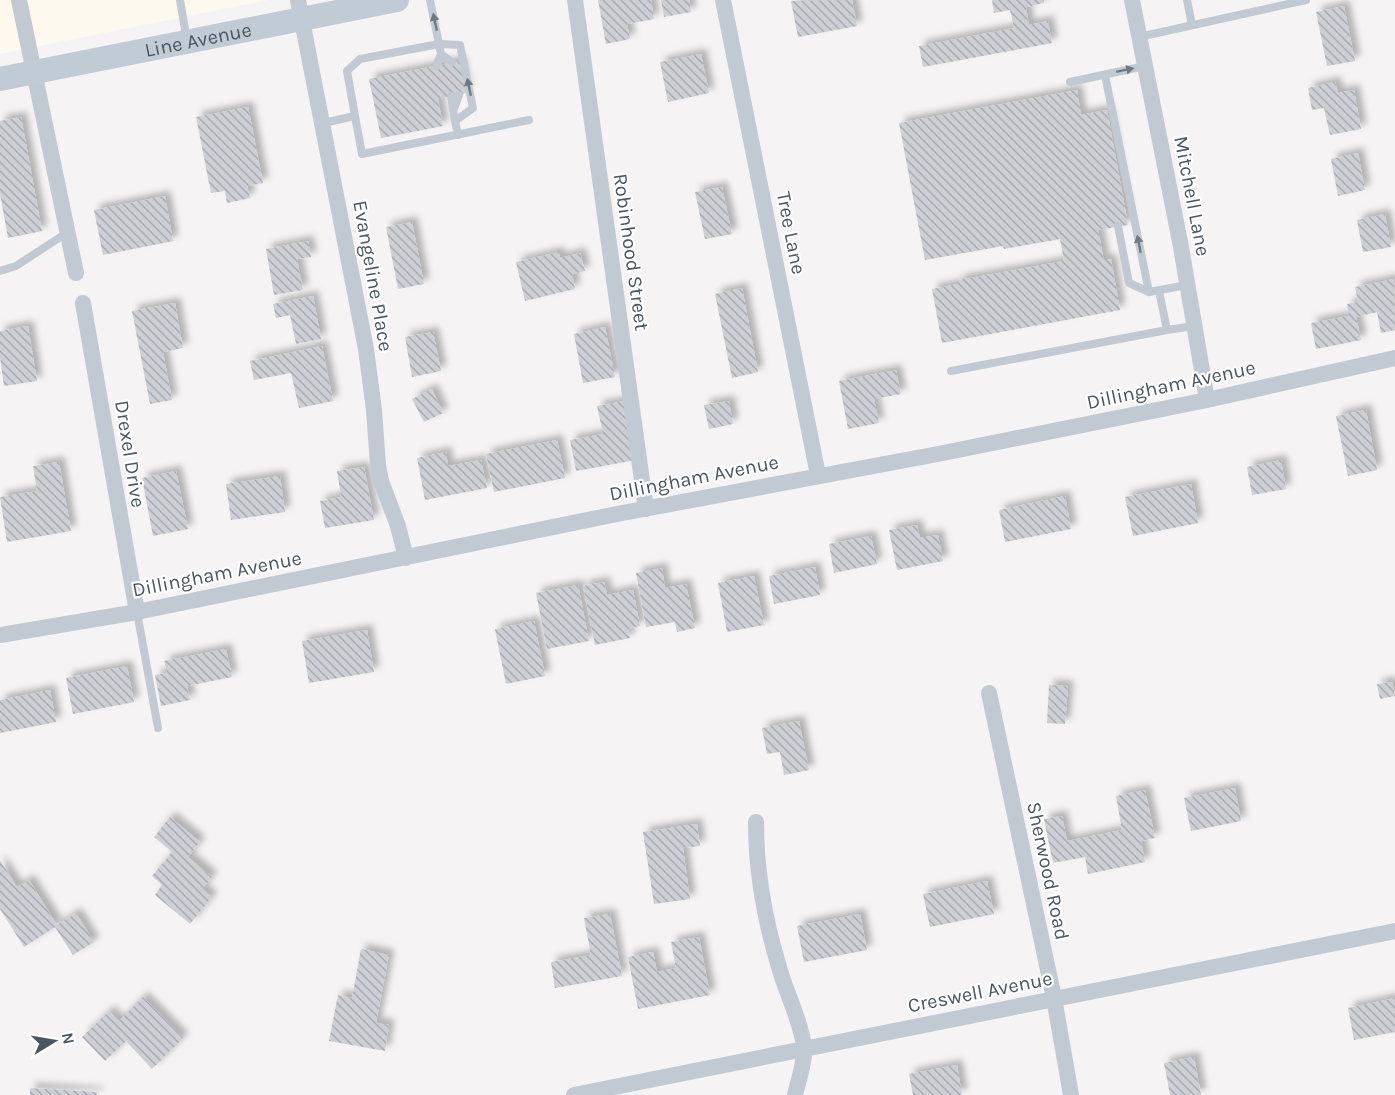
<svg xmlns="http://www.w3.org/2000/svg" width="1395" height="1095" font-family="Karla,sans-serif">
<defs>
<pattern id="building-back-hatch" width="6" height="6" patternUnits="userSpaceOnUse" patternTransform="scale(1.5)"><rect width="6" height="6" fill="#cdcfd5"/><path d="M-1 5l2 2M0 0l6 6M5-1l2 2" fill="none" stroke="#a8abb0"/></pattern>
<filter id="shadow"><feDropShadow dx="5.5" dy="-5.5" stdDeviation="3" flood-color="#0004"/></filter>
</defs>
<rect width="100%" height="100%" fill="#f5f3f3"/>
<!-- commercial -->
<path fill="#fdf9ef" d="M0,0H269L0,54Z"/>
<!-- building -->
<path fill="url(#building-back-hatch)" filter="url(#shadow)" d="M598,0H651L654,19L627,24L630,39L606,44Z
M661,0H689L691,12L664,17Z
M852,0L857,26L798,37L791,1Z
M992,0H1044V3L1026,7L1029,25L1048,21L1052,43L923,67L919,46L1014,28L1010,10L994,13Z
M1344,6L1355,61L1327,66L1316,12Z
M701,54L709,93L668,102L660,62Z
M460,61L466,93L438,99L443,126L381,138L369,79Z
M1335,82L1338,93L1354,90L1361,129L1330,135L1324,108L1312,110L1308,88Z
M1077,90L1081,115L1107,110L1128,225L1098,230L1104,261L1111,259L1120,310L942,343L932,289L959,284V280L1064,261L1060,239L1004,249L1003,246L925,260L899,123Z
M248,107L263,183L247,186L250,198L227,203L225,191L211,193L196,117Z
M21,117L42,231L8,238L0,194V121Z
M1358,153L1365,190L1338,196L1331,159Z
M722,187L732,234L705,239L695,192Z
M165,196L173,241L103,255L94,210Z
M1385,214L1391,247L1363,252L1357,220Z
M412,222L424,284L398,289L386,227Z
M308,241L311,257L297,259L303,290L274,295L266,249Z
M559,252L560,258L580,253L585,271L572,274L575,289L525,301L516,262Z
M1394,279L1395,330L1381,333L1377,312L1356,317L1361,340L1316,349L1311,323L1349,316L1347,304L1358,302L1355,287Z
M742,288L758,372L732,378L715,294Z
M313,296L321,339L296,344L290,315L276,318L273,304Z
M175,303L183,348L163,352L172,400L150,404L132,311Z
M28,326L37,381L4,386L0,357V331Z
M605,327L615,377L583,383L574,334Z
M433,332L441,371L412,377L405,337Z
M322,346L333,401L299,408L291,373L254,380L250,361Z
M896,370L901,394L874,399L879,423L848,429L839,381Z
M432,389L443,413L424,422L412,399Z
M625,401L636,460L576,471L570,440L603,434L597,406Z
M729,401L733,424L709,429L704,405Z
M1366,410L1377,470L1348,476L1336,416Z
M557,440L565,478L494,492L486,454Z
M446,452L448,466L481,460L487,488L425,500L417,458Z
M1281,460L1286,489L1252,495L1247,467Z
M59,462L71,531L7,542L0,497L37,491L33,466Z
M364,467L374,520L325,528L320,501L341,497L337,471Z
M176,471L188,529L153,536L142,478Z
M280,476L285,512L231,520L226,484Z
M1191,484L1198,523L1133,536L1125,497Z
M1065,496L1071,529L1005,542L999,510Z
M917,525L920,538L938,535L943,561L897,570L889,530Z
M871,536L877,564L834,573L829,544Z
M815,567L820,595L774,604L769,576Z
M662,568L665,588L686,584L695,628L677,632L675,622L646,627L636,573Z
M754,576L764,625L727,632L718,583Z
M604,582L607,595L633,590L640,626L628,629L630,638L595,645L583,586Z
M578,585L589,641L547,649L536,593Z
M534,621L545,676L506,684L495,629Z
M367,630L374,672L309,683L302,641Z
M226,649L232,677L187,686L190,700L161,706L155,675L167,673L164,661Z
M127,666L134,702L73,714L66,678Z
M1392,682L1395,696L1380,699L1377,684Z
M1049,685L1068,686L1065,724L1047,723Z
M50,690L56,722L0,733V700Z
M799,721L809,770L784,775L780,752L767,754L762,728Z
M1235,788L1241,821L1191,831L1184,798Z
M1145,790L1155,838L1141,841L1145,862L1088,874L1085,857L1053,863L1044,819L1062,816L1067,841L1122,830L1116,796Z
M170,817L200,842L188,857L212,877L202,889L212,897L190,924L155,895L162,885L152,876L172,852L154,837Z
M697,824L700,846L683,848L690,899L654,904L643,832Z
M0,860L17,887L29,880L57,925L76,913L94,942L73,955L55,927L24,947L0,909Z
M987,881L994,914L930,927L923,894Z
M610,914L622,976L555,988L551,962L591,955L584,918Z
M860,914L867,950L804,962L797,926Z
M699,937L710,995L638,1009L628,957L653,952L657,972L676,968L671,942Z
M361,949L389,955L376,1023L389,1025L385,1051L329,1041L338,995L352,998Z
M143,997L183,1038L152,1069L126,1041L105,1061L82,1037L109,1011L119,1021Z
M1395,998V1032L1354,1040L1348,1008Z
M1194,1057L1201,1095H1170L1164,1063Z
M957,1065L962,1095H913L909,1074Z
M30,1088L97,1092V1095H30Z"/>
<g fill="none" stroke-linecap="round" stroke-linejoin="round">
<!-- lane -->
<path stroke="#c1cad2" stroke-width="8" d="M180,0L187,41
M430,0L441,54L436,66
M1187,0L1192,25
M1139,37L1306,0
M441,54L452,62
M1105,75L1149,292L1187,285
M1070,82L1145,66
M451,96L455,121
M454,109L459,95
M355,116L347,71L360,59L439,44L460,45L473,108L455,121L458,135
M323,123L355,116L362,154L529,120
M1118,226L1129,283L1149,292
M0,271L16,266L68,232
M1167,330L1194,326
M951,371L1167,330L1159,291
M137,612L158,728"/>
<!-- street -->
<path stroke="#c1cad2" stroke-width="16" d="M19,0L76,273
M298,0L366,349L374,410L378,465L381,481L398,526L406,558
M575,0L646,509
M723,0L818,475
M1132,0L1181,247L1207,400
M83,303L137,612
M0,635L137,612L617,514L938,454L1207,400L1395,358
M989,693L1054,998L1071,1095
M756,822C756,870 765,921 779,967C786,993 800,1018 804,1046C806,1058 798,1082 795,1095
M574,1095L1395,931"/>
<!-- secondary -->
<path stroke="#c1cbd6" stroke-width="24" id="s1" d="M0,79L397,0"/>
</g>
<!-- one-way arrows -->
<defs><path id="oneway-solid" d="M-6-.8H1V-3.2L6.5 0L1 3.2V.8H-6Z" transform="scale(1.5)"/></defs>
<g fill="#6e7983">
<use href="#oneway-solid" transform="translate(435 22) rotate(-102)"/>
<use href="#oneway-solid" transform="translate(1125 70) rotate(-12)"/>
<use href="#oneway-solid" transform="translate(469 87) rotate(-102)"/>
<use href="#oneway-solid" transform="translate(1139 244) rotate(-101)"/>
</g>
<g text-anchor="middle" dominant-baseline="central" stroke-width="4.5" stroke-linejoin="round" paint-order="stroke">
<!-- street labels -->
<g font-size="20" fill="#4a5661" stroke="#fff">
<text stroke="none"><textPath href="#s1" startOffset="202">Line Avenue</textPath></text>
<text transform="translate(1192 196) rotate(79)">Mitchell Lane</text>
<text transform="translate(791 233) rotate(79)">Tree Lane</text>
<text transform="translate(631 252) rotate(82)">Robinhood Street</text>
<text transform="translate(373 276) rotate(80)">Evangeline Place</text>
<text transform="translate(1171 385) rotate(-12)">Dillingham Avenue</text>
<text transform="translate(130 454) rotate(81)">Drexel Drive</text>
<text transform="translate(694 478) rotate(-11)">Dillingham Avenue</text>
<text transform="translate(217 574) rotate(-11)">Dillingham Avenue</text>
<text transform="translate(1048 871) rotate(78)">Sherwood Road</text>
<text transform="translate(980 992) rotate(-11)">Creswell Avenue</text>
</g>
</g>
<!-- north arrow -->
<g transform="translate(54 1041) rotate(79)" stroke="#ffffff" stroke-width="4.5" paint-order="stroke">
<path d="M0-4.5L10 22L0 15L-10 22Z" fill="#4a5661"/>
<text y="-9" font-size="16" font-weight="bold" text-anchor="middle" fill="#4a5661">N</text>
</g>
</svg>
